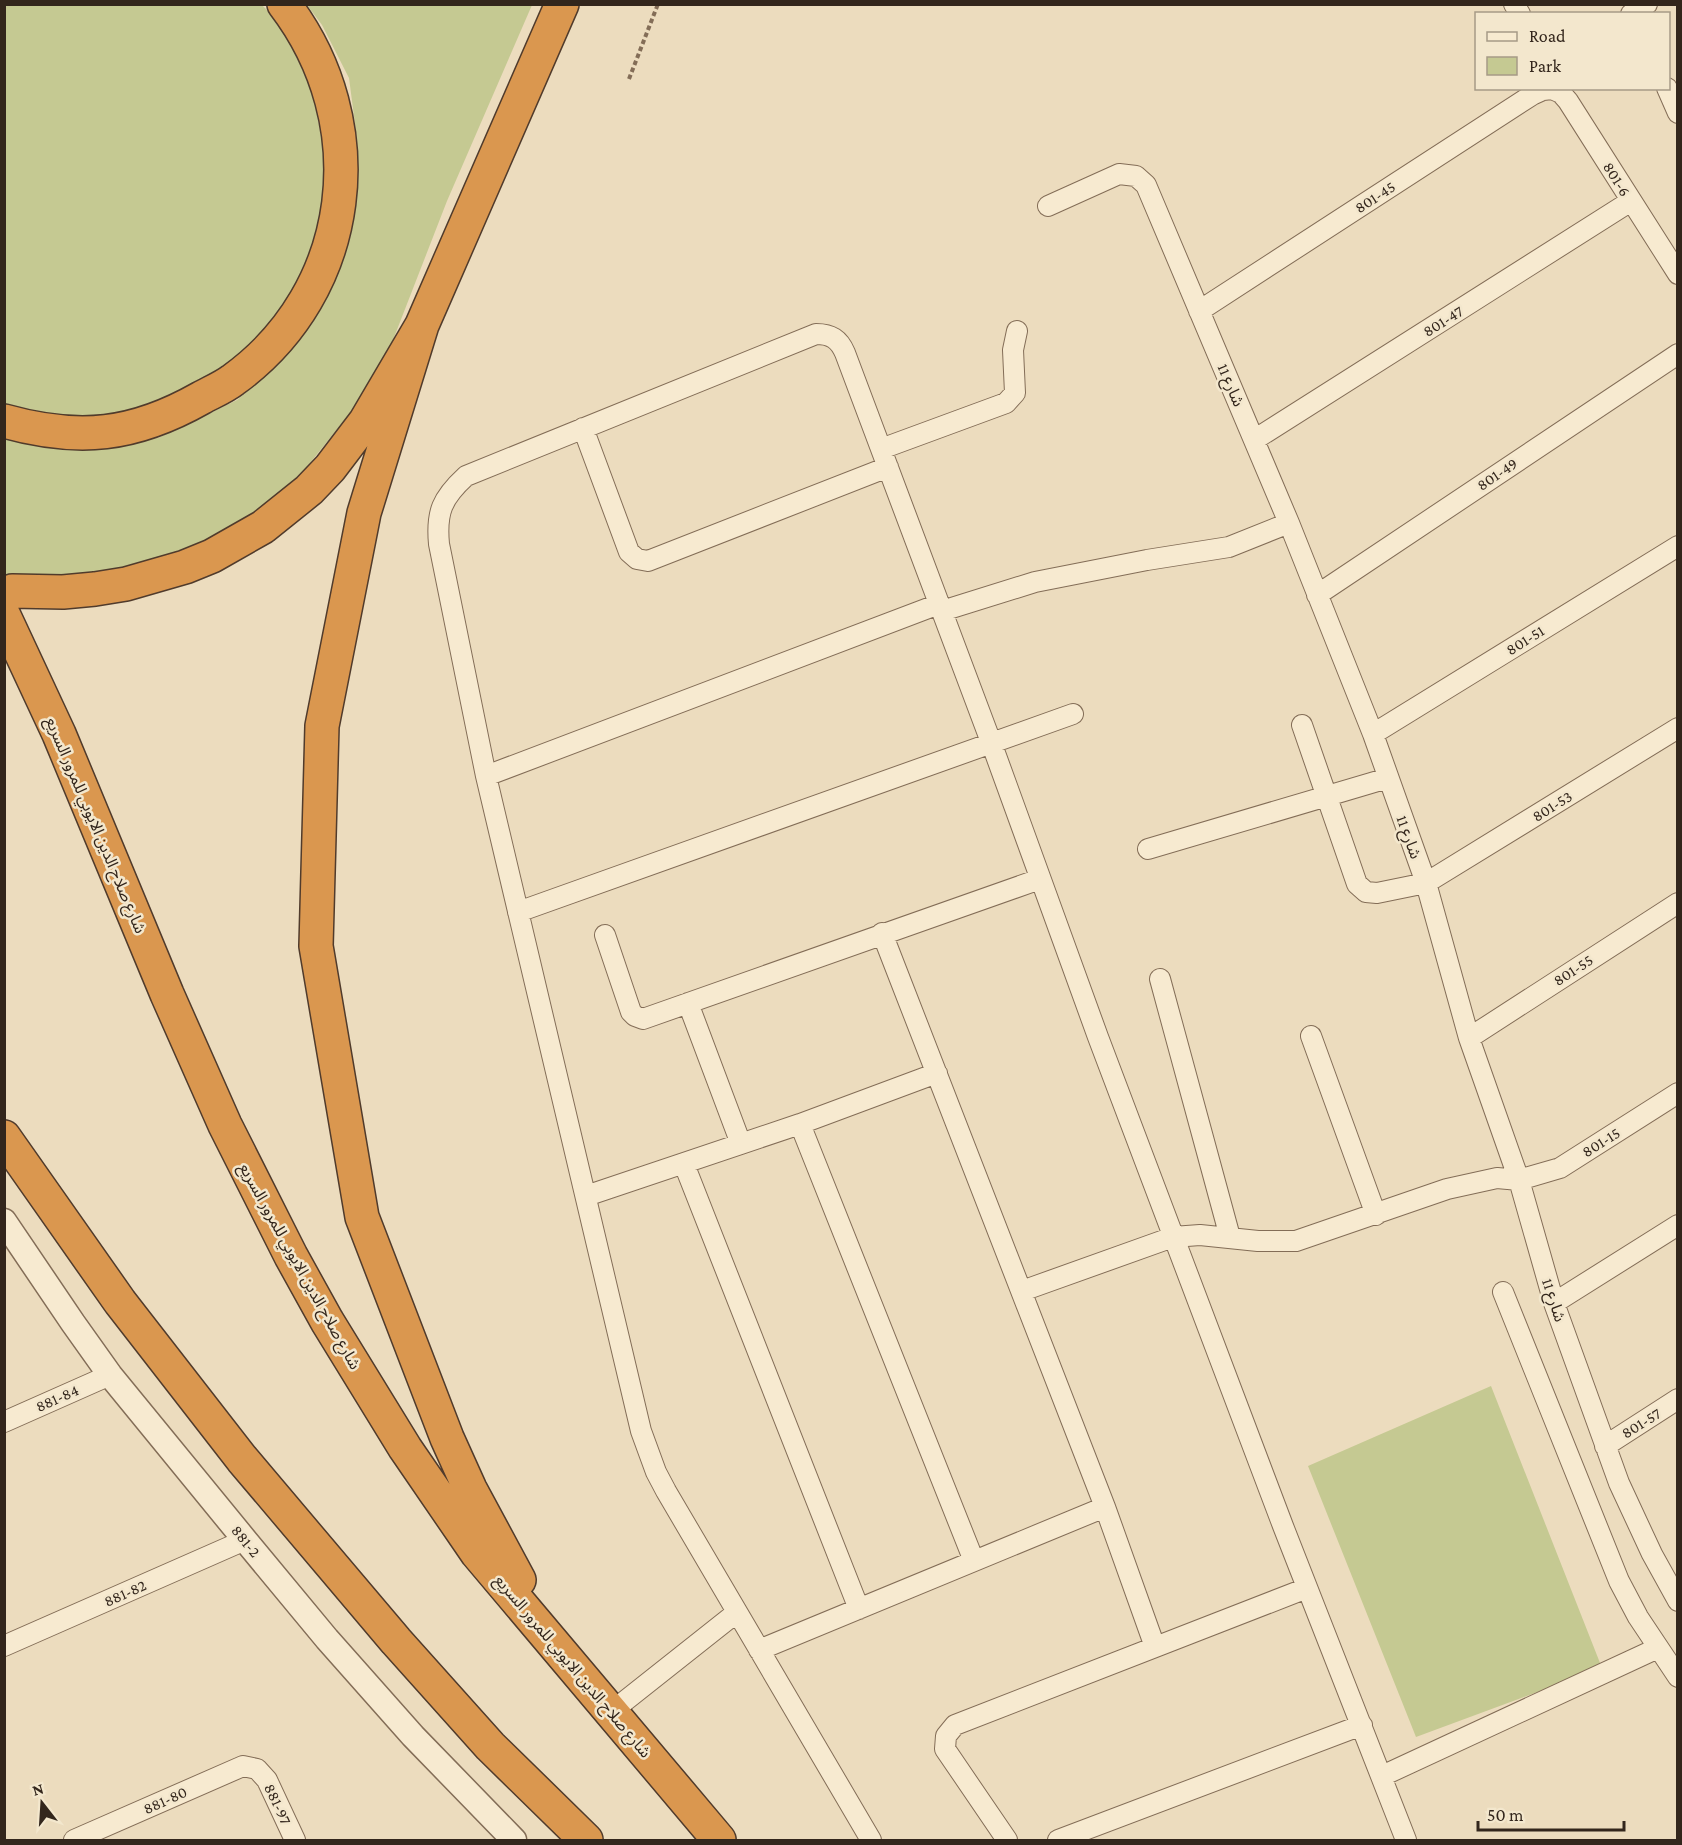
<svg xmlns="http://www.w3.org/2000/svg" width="1682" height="1845" font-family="'Crimson Pro','Noto Sans Arabic',serif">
<rect width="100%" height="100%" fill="#ecdcbe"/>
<!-- green -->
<path fill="#c5c992" d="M5,5H262L273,16L293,49L313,93L325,157L326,208L307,264L282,309L248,351L211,378L171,400L119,416L66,419L5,405Z
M307,5H532L447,201L393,340L358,403L302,473L263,507L208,539L149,564L83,574L5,577V439L72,448L158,438L237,400L279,364L312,322L336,278L347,239L357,191V139L349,78L322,25Z
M1491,1386L1602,1668L1416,1737L1308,1466Z"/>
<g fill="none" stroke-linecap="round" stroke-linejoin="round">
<!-- minor casing -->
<g stroke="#836d57" stroke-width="22">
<path id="minor" d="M1514,4L1520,14
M1631,14L1647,4
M1667,88L1678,113
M1552,89L1561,93L1568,101L1678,274
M1048,206L1119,174L1136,176L1146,185L1289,523L1373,734L1426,883L1469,1038L1519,1180L1554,1303L1619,1483L1652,1554L1678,1601
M1199,311L1532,95L1543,90L1552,89
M583,428L629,552L637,559L648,561L888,467
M1254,440L1631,201
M881,449L1006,403L1015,393L1013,350L1017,331
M1317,595L1678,354
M942,611L1035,582L1147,560L1229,547L1289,523
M1302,725L1357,884L1366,892L1377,893L1426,883L1678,728
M1373,734L1678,546
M486,776L939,604
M1148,849L1388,778
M518,912L1073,714
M882,933L1105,1507L1155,1647
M605,935L631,1012L635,1016L643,1019L1040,879
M1160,979L1230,1237
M688,1003L741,1144
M1311,1036L1376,1215
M1469,1038L1678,903
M800,1124L974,1561
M684,1164L859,1609
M586,1196L800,1124L937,1073
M1022,1291L1173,1237L1200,1235L1258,1241H1296L1447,1189L1497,1178L1519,1180L1560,1168L1678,1093
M1503,1292L1619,1581L1638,1617L1678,1677
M1554,1303L1678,1225
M4,1422L110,1375
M1605,1446L1678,1399
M4,1646L245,1540
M759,1650L1105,1507
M611,1712L736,1613
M1382,1776L1658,1648
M74,1840L243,1766L257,1769L267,1780L295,1840
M871,1840L666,1491L656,1472L641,1431L486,776L439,544C436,512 442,498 466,476L816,334C831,334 839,339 845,353L991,742L1098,1037L1283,1526L1406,1840
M1007,1840L945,1749L946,1736L955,1725L1307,1588
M1058,1840L1362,1725"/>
</g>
<!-- tertiary casing -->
<g stroke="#836d57" stroke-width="27">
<path id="tertiary" d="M4,1221L73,1323L110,1375L245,1540L327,1639L413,1736L514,1840"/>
</g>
<!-- motorway casing -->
<g stroke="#503b2c" stroke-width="36">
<path id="motorway" d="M422,325L364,513L322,726L316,946L362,1217L447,1438L470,1489L519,1580
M4,421C79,442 134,436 201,398C212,392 224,387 233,380C356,291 375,123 284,4
M12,591L63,592L95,589L126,584L185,567L212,556L263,527L309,490L330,468L365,422L422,325L562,4
M4,616L59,734L167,994L225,1125L291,1256L327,1321L405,1448L477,1553L719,1840
M4,1137L120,1302L242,1459L396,1641L490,1746L586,1840"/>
</g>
<!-- path -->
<path stroke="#836d57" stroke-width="4" stroke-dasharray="4.5 3" stroke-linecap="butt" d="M629,79L658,4"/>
<!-- minor -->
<use href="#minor" stroke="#f7ead0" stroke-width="20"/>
<!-- tertiary -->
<use href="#tertiary" stroke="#f7ead0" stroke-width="24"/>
<!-- motorway -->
<use href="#motorway" stroke="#da974f" stroke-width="33"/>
</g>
<g text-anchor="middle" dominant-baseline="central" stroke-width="5" stroke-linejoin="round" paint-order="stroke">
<!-- street labels -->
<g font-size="16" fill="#33261c" stroke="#f3e7cd">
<text transform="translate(1617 179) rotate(58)">801-6</text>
<text transform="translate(1375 197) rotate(-33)">801-45</text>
<text transform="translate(1443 321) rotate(-32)">801-47</text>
<text transform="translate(1231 385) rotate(67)">شارع 11</text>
<text transform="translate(1497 474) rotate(-34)">801-49</text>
<text transform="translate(1525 640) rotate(-32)">801-51</text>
<text transform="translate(1552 806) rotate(-32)">801-53</text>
<text transform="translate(96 825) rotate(67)">شارع صلاح الدين الايوبي للمرور السريع</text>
<text transform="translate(1409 837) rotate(70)">شارع 11</text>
<text transform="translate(1573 970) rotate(-33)">801-55</text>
<text transform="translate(1601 1142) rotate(-32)">801-15</text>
<text transform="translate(300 1266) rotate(61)">شارع صلاح الدين الايوبي للمرور السريع</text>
<text transform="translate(1554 1300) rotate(72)">شارع 11</text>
<text transform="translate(57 1398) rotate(-24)">881-84</text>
<text transform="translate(1641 1423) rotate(-32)">801-57</text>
<text transform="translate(246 1541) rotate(51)">881-2</text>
<text transform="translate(125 1593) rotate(-24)">881-82</text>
<text transform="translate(573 1666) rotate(50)">شارع صلاح الدين الايوبي للمرور السريع</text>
<text transform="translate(165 1800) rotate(-24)">881-80</text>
<text transform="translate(278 1804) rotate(65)">881-97</text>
</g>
</g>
<!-- border -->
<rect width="1682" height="1845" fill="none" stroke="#33261c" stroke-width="12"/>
<!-- legend -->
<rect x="1475" y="12" width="195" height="78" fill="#f3e7cd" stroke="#a69a86" stroke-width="1.5"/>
<rect x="1487" y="32" width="30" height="9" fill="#f7ead0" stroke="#a69a86" stroke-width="1.5"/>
<text x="1529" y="42" font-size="18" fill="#33261c">Road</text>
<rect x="1487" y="57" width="30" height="18" fill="#c5c992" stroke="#a69a86" stroke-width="1.5"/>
<text x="1529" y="72" font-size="18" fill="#33261c">Park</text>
<!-- north arrow -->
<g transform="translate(42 1803) rotate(343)" stroke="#f3e7cd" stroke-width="4.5" paint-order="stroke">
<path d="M0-4.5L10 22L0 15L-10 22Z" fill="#33261c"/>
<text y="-9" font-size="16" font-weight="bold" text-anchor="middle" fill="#33261c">N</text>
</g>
<!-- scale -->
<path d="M1478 1821v9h146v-9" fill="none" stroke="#33261c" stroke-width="3"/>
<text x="1487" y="1821" font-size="18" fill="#33261c" stroke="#f3e7cd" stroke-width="4.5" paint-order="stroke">50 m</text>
</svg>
